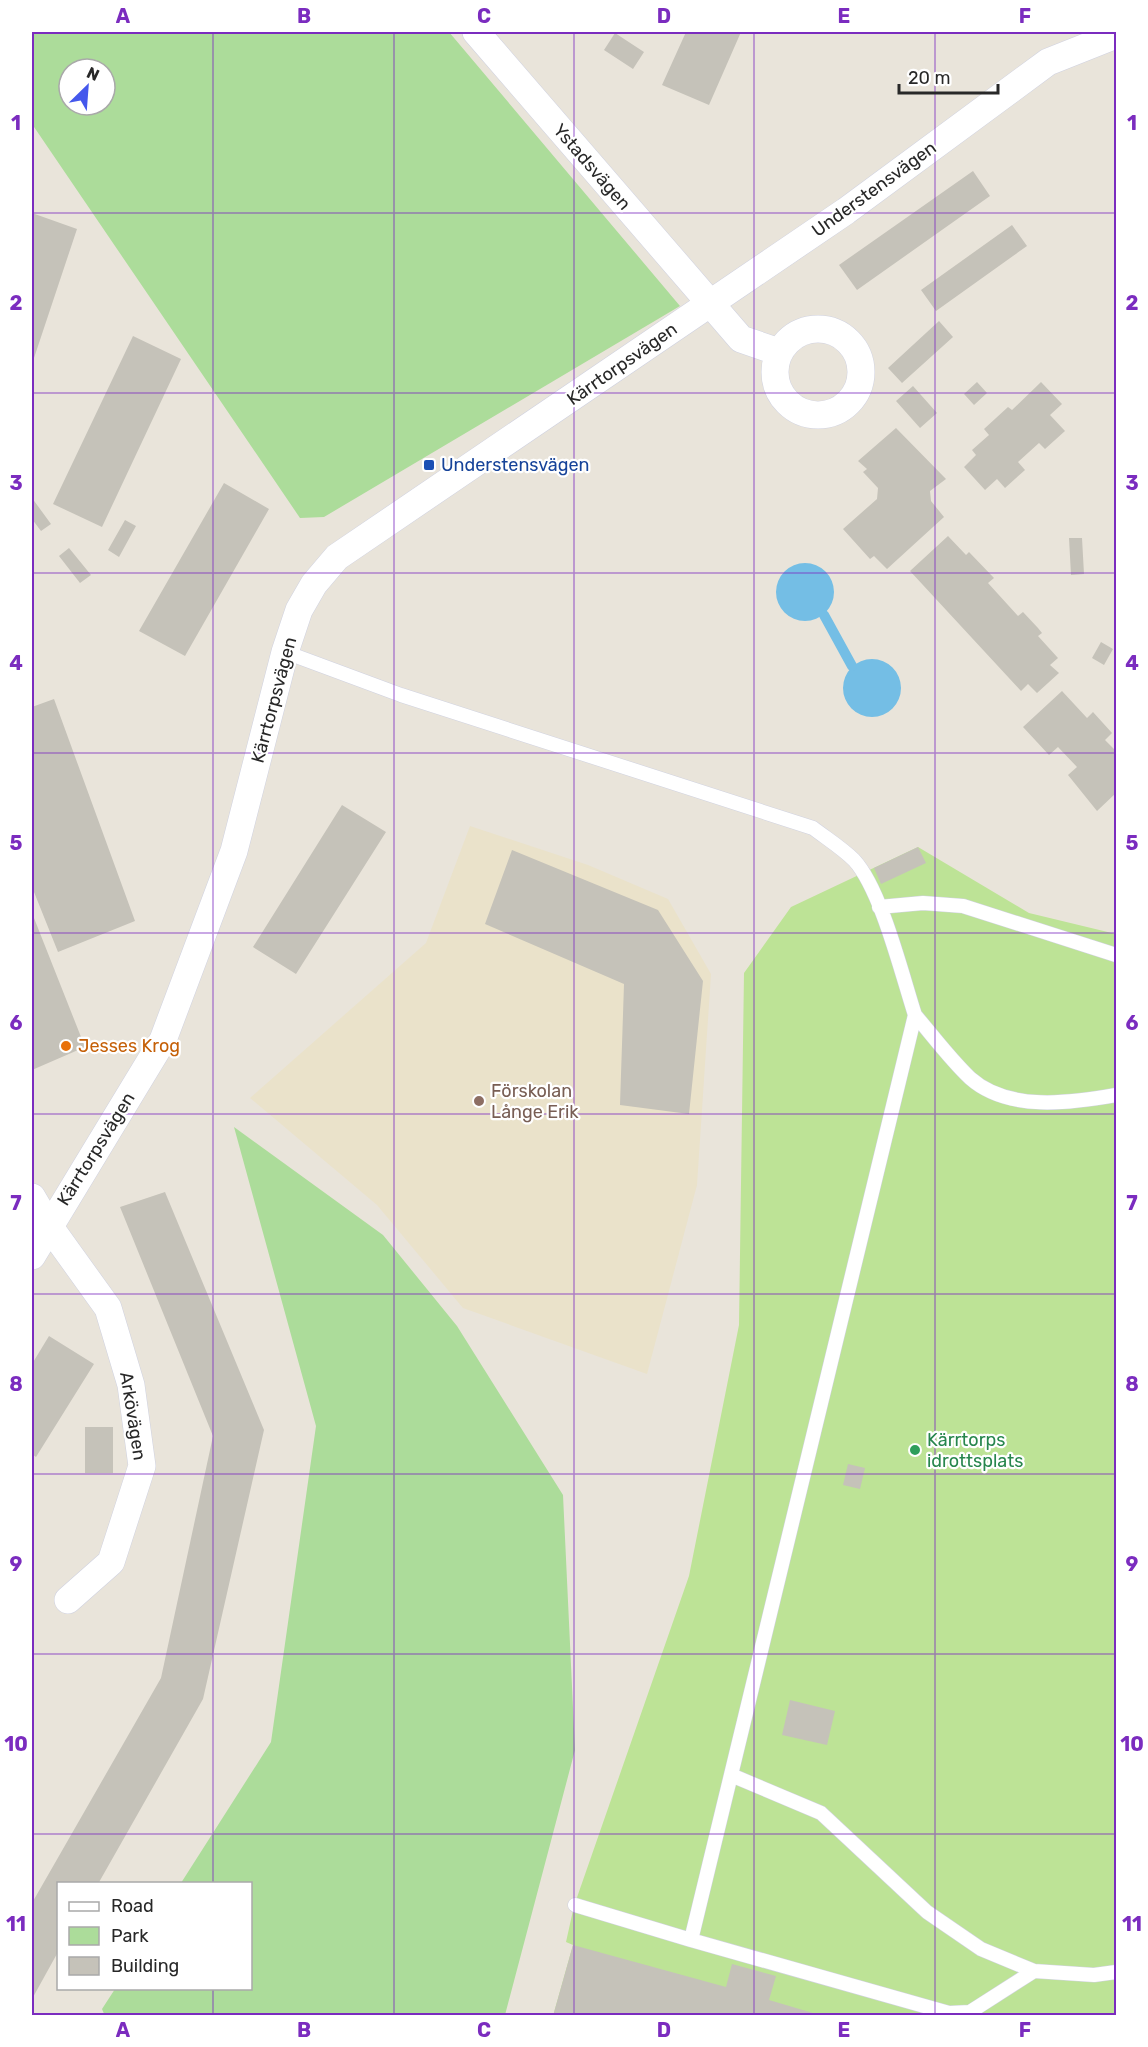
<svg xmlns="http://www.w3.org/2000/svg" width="1148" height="2047" font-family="Rubik,sans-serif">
<rect width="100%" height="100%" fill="#e9e4da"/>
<!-- education -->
<path fill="#eae2ca" d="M470,826L588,865L668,899L711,974L697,1185L647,1374L463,1308L377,1205L250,1098L426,943Z"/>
<!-- green -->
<path fill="#acdc9a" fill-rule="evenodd" d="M32,32H449L680,306L324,517L300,518L32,124ZM69,69H105V105H69Z
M234,1127L383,1235L457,1326L563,1495L575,1750L505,2015L105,2016L102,2009L115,1989L250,1988V1884L181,1883L271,1742L316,1426Z"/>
<!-- pitch -->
<path fill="#bde396" d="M918,847L1029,913L1116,934V2015L553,2016L573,1945L566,1942L574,1906L689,1576L739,1325L744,973L791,907Z"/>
<!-- water -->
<path fill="#74bee5" d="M776 592a29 29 0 1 1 58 0a29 29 0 1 1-58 0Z
M843 688a29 29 0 1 1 58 0a29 29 0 1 1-58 0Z"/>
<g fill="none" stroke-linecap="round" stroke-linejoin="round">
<!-- stream -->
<path stroke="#74bee5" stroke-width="10" d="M824,615L852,666"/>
</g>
<!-- building -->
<path fill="#c5c2b9" d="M686,32H741L709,105L662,85Z
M615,33L644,52L633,69L604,50Z
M973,171L990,196L857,290L839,265Z
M32,213L77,229L32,364Z
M1012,225L1027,246L936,311L921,290Z
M939,321L953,337L902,383L888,368Z
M133,336L181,359L102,527L53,504Z
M977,382L987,393L974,405L964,394Z
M1041,382L1062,404L1050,415L1065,431L1045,449L1039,443L1018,462L1025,470L1005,488L997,479L985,490L964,467L976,455L972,450L989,435L984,429L1008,407L1012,410Z
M913,386L937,413L920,428L896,401Z
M896,428L946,479L930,491L931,501L944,517L887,569L874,556L870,559L843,529L877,499L878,488L863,472L867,469L858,461Z
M224,483L269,509L185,656L139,631Z
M32,498L51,524L41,531L32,519Z
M125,520L136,526L119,557L108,550Z
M948,536L966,555L969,552L994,578L988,583L1018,616L1023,612L1038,628L1042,633L1038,636L1058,658L1050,665L1059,673L1037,693L1028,684L1021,691L910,571Z
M1069,538H1082L1084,574L1071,575Z
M69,548L91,575L80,583L59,556Z
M1101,642L1113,649L1104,665L1092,658Z
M1062,691L1087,718L1093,712L1112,733L1105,740L1116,751V793L1097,811L1068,775L1077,767L1058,747L1049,755L1023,727Z
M54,699L135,921L58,952L32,887V707Z
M342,805L386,832L296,974L253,947Z
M918,847L926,863L881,884L874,868Z
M512,850L658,910L703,981L689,1114L620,1105L624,984L485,924Z
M32,913L85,1047L32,1070Z
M165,1192L264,1430L203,1699L98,1884H58V1952L32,1999V1903L161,1678L213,1436L120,1207Z
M49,1336L94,1364L36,1457L32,1454V1364Z
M85,1427H113V1473H85Z
M848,1464L865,1468L860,1489L843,1485Z
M790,1700L835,1711L827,1745L782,1735Z
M573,1945L726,1987L732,1964L776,1976L769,2000L823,2016H553Z"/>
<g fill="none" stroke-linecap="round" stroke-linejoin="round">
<!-- service casing -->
<g stroke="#d0d2e0" stroke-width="15">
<path id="service" d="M285,652L401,695L813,828C826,838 842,848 854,860C881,889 902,975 915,1015L691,1940L949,2013L970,2012L1034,1971
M879,907L923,903L963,906L1116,955
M915,1015C933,1036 950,1059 970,1078C1008,1112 1071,1103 1116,1095
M731,1775L821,1813L927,1912L981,1949L1034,1971L1094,1975L1116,1972
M575,1905L691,1940"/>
</g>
<!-- minor casing -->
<g stroke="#d0d2e0" stroke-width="28">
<path id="minor" d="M476,32L741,339L779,352
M775 372a43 43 0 1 1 86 0a43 43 0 1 1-86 0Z
M32,1197L49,1226L108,1308L131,1385L142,1466L111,1562L68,1600
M32,1256L163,1040L234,851L285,652L299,610L314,584L337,557L846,211L1048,62L1116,35"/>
</g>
<!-- service -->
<use href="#service" stroke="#fff" stroke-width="14"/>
<!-- minor -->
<use href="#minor" stroke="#fff" stroke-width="27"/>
</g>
<!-- grid -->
<path fill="none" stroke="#7b2cbf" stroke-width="1.5" stroke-opacity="0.55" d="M213,32V1884M394,32V2016M574,32V2016M754,32V2016M935,32V2016M32,213H1116M32,393H1116M32,573H1116M32,753H1116M32,933H1116M32,1114H1116M32,1294H1116M32,1474H1116M32,1654H1116M32,1834H1116M213,1988V2016"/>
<!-- markers -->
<rect fill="#1a4fb4" stroke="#fff" stroke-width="2" x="423" y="459" width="12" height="12" rx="3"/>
<circle fill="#e8710a" stroke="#fff" stroke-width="2" cx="66" cy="1046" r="6"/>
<circle fill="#8d6e63" stroke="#fff" stroke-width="2" cx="479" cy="1101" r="6"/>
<circle fill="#2e9e5b" stroke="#fff" stroke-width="2" cx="915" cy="1450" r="6"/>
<g text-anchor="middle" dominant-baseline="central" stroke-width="4.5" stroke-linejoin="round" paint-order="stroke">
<!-- street labels -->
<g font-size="18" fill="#282828" stroke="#fff">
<text transform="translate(592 167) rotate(49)">Ystadsvägen</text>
<text transform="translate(874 189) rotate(-36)">Understensvägen</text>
<text transform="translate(622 364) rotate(-35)">Kärrtorpsvägen</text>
<text transform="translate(274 700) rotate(-75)">Kärrtorpsvägen</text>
<text transform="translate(96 1149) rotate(-58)">Kärrtorpsvägen</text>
<text transform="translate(133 1416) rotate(81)">Arkövägen</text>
</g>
<!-- transit labels -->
<g font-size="18" fill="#164399" stroke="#fff" text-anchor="start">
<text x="441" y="465">Understensvägen</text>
</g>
<!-- food labels -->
<g font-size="18" fill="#c56008" stroke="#fff" text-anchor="start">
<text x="78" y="1046">Jesses Krog</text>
</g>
<!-- education labels -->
<g font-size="18" fill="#785e54" stroke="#fff" text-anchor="start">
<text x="491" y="1091">Förskolan<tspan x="491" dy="21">Långe Erik</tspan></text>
</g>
<!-- leisure labels -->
<g font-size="18" fill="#27864d" stroke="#fff" text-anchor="start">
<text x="927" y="1440">Kärrtorps<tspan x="927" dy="21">idrottsplats</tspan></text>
</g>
</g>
<!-- border -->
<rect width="1148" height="2047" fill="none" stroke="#ffffff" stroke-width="66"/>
<!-- legend -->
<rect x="57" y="1882" width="195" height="108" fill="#ffffff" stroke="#a9a9a9" stroke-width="1.5"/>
<rect x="69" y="1902" width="30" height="9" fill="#ffffff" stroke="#a9a9a9" stroke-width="1.5"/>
<text x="111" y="1912" font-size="18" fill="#282828">Road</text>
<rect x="69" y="1927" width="30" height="18" fill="#acdc9a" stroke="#a9a9a9" stroke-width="1.5"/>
<text x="111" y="1942" font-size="18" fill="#282828">Park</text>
<rect x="69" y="1957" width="30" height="18" fill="#c5c2b9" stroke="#a9a9a9" stroke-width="1.5"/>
<text x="111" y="1972" font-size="18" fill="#282828">Building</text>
<!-- north arrow -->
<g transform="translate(87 87) rotate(25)"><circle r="28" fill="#ffffff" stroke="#a9a9a9" stroke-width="1.5"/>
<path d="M0-4.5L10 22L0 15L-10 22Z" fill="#4558ec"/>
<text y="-9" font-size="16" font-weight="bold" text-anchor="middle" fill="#282828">N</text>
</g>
<!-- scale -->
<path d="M899 84v9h99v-9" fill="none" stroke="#282828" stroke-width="3"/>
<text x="908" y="84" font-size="18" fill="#282828" stroke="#ffffff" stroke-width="4.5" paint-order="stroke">20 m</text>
<rect x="33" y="33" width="1082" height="1981" fill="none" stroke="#7b2cbf" stroke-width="2"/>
<g font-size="20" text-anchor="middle" font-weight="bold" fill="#7b2cbf">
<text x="123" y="23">A</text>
<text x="304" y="23">B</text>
<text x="484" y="23">C</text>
<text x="664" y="23">D</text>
<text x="844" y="23">E</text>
<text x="1025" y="23">F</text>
<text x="16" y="130">1</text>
<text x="1132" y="130">1</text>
<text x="16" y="310">2</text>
<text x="1132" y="310">2</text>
<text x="16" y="490">3</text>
<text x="1132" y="490">3</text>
<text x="16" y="670">4</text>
<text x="1132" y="670">4</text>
<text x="16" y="850">5</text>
<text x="1132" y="850">5</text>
<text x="16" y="1030">6</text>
<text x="1132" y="1030">6</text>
<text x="16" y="1210">7</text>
<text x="1132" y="1210">7</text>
<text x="16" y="1391">8</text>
<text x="1132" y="1391">8</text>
<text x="16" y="1571">9</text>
<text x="1132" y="1571">9</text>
<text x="16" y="1751">10</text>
<text x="1132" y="1751">10</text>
<text x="16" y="1931">11</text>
<text x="1132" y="1931">11</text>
<text x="123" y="2037">A</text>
<text x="304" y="2037">B</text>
<text x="484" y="2037">C</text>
<text x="664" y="2037">D</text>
<text x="844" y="2037">E</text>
<text x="1025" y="2037">F</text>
</g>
</svg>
